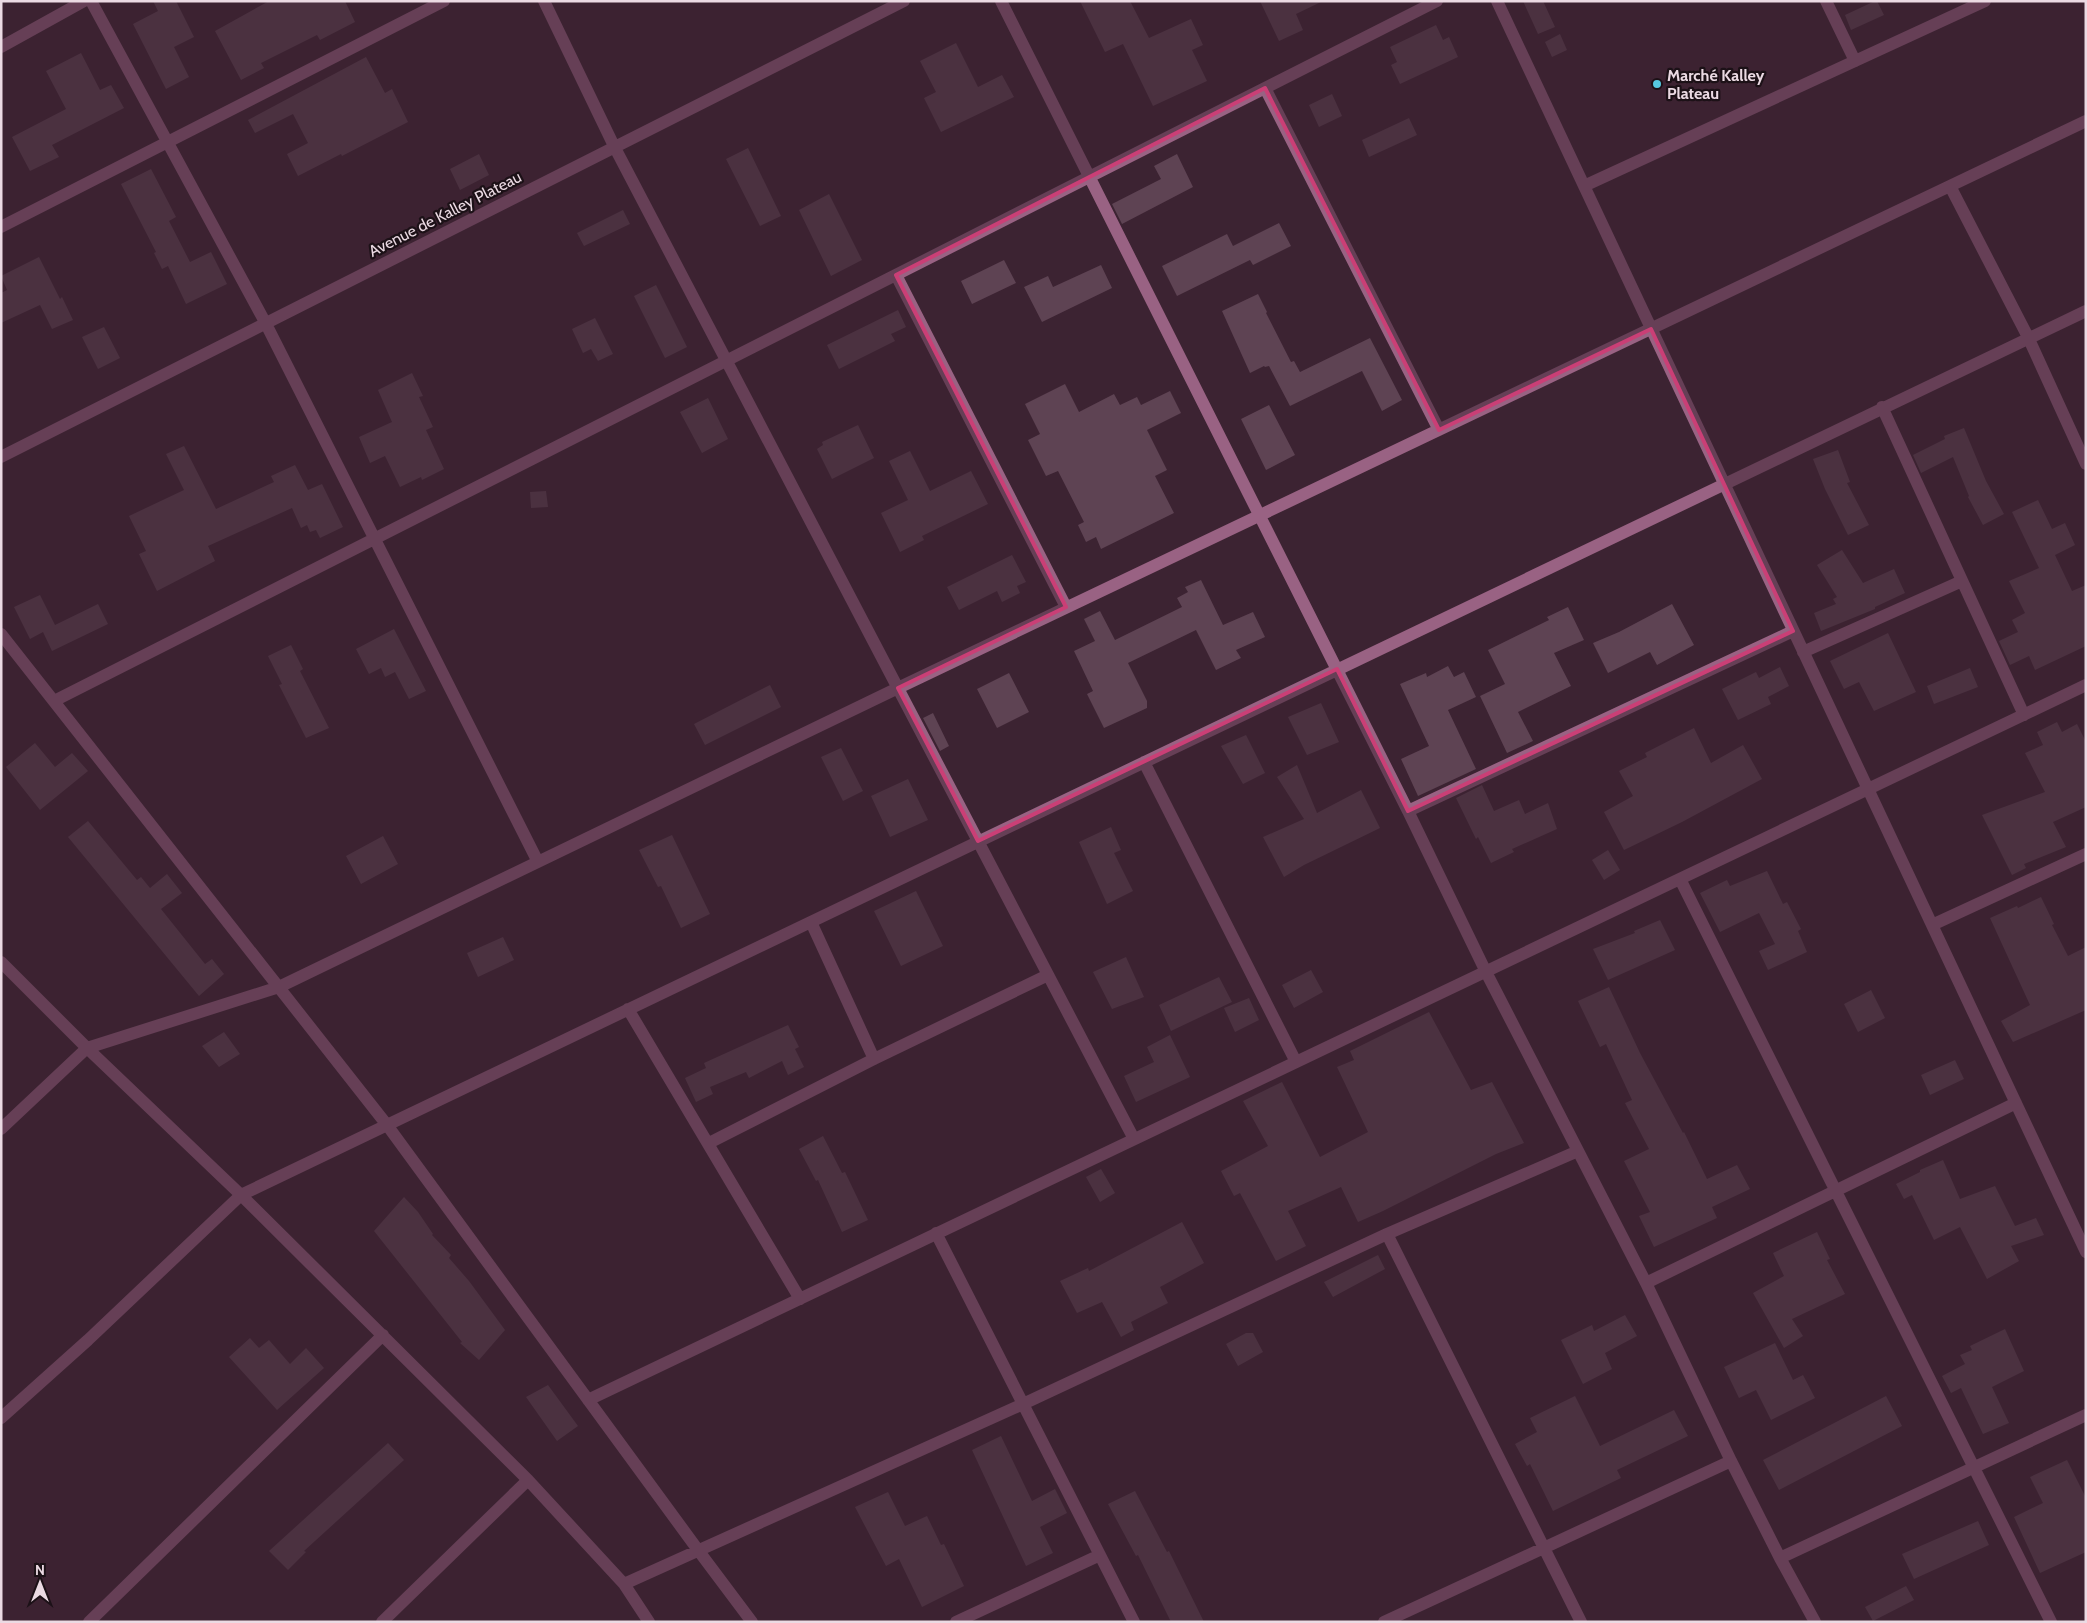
<svg xmlns="http://www.w3.org/2000/svg" width="2087" height="1623" font-family="Cabin,sans-serif">
<rect width="100%" height="100%" fill="#3c2332"/>
<!-- building -->
<path fill="#5e4353" d="M153,1H176L194,37L174,47L189,77L166,89L133,24L158,11Z
M269,1H345L355,22L320,40L317,35L261,63L264,68L241,80L215,31Z
M1080,1H1130L1149,38L1191,19L1203,45L1192,50L1207,81L1153,106L1123,44L1105,52Z
M1260,1H1323L1296,14L1303,30L1279,41Z
M1523,1H1543L1555,27L1538,34Z
M1875,1H1877L1884,15L1851,30L1845,15Z
M1436,25L1443,40L1449,37L1458,57L1400,84L1391,65L1397,62L1390,47Z
M1560,34L1567,50L1552,57L1545,42Z
M956,43L978,87L1002,75L1014,97L941,132L924,98L936,92L920,61Z
M81,53L100,90L111,85L124,108L52,145L59,157L30,171L12,137L66,109L46,71Z
M366,57L385,93L392,89L408,122L342,156L341,154L298,176L287,154L308,143L293,114L255,133L248,120Z
M1332,94L1342,116L1319,127L1309,105Z
M1409,118L1417,135L1369,157L1362,140Z
M748,148L781,216L760,226L726,159Z
M479,154L489,175L460,190L450,169Z
M1177,154L1193,187L1122,224L1112,204L1161,179L1154,166Z
M151,169L176,217L169,221L190,262L211,252L227,284L186,304L168,266L162,269L154,253L156,252L121,184Z
M829,194L862,260L831,276L799,210Z
M623,210L630,224L584,246L577,233Z
M1279,223L1291,246L1253,265L1250,260L1177,296L1162,266L1227,234L1233,246Z
M39,257L60,299L62,297L73,320L52,329L40,305L1,323V293L7,290L1,276Z
M1004,260L1016,283L972,304L961,281Z
M1101,265L1112,288L1042,322L1024,287L1048,276L1053,287Z
M656,285L687,347L665,358L634,296Z
M1258,294L1267,312L1266,313L1291,362L1294,361L1300,372L1370,338L1402,400L1382,411L1362,371L1290,406L1269,366L1265,367L1264,366L1250,373L1222,311Z
M898,310L906,327L891,334L895,341L839,369L827,345Z
M595,318L613,354L598,361L591,349L583,353L572,329Z
M104,327L120,358L98,369L82,337Z
M412,373L423,396L419,397L433,427L426,430L444,469L422,480L421,477L400,487L385,456L370,463L359,437L392,422L378,390Z
M1065,384L1079,412L1114,394L1120,405L1137,397L1141,405L1170,391L1181,413L1147,430L1167,470L1155,476L1174,513L1101,549L1096,537L1086,542L1078,525L1084,522L1058,471L1046,476L1028,440L1040,434L1025,404Z
M708,398L728,439L702,453L680,412Z
M1269,405L1295,455L1266,470L1241,419Z
M858,425L874,458L832,479L817,449L823,445L822,442Z
M1964,428L1986,481L2004,514L1983,525L1968,497L1969,496L1953,457L1921,473L1913,455L1945,439L1944,436Z
M184,446L216,509L274,482L271,476L295,465L308,490L322,484L343,527L320,538L316,530L310,532L307,525L301,528L292,508L208,546L215,561L157,591L139,554L146,551L129,516L184,490L166,454Z
M1838,450L1850,482L1847,483L1869,525L1848,535L1825,489L1813,459Z
M910,451L930,491L971,471L988,504L922,536L924,540L900,552L881,513L908,500L889,461Z
M546,491L548,507L531,508L530,492Z
M2038,500L2052,529L2065,523L2075,545L2055,555L2072,591L2086,585V646L2035,670L2029,656L2010,665L1999,641L2018,632L2012,620L2025,613L2009,581L2039,568L2012,512Z
M1842,550L1863,583L1894,569L1905,593L1875,607V609L1821,631L1814,613L1836,604L1833,599L1837,597L1817,565Z
M1012,555L1026,582L1017,586L1020,593L1002,602L997,591L959,610L947,587Z
M1201,580L1223,625L1253,612L1265,637L1236,650L1241,658L1216,670L1196,630L1128,663L1147,701V708L1104,728L1087,694L1093,691L1074,651L1095,641L1084,619L1100,611L1115,640L1182,607L1177,598L1188,592L1185,587Z
M40,595L55,625L98,604L108,624L52,651L43,632L30,639L14,607Z
M1672,604L1694,645L1657,665L1650,652L1608,673L1593,643L1619,632Z
M1568,607L1584,640L1554,653L1571,686L1518,712L1533,741L1507,753L1480,696L1505,684L1488,650L1549,620L1547,617Z
M394,629L426,691L409,699L395,672L385,677L381,668L369,674L356,649Z
M1888,633L1916,692L1874,711L1859,682L1844,689L1830,661Z
M291,645L303,669L300,671L329,728L306,738L279,685L282,684L268,656Z
M1448,666L1454,677L1464,672L1476,697L1448,710L1476,769L1418,796L1401,759L1429,746L1400,684L1426,673L1427,677Z
M1780,667L1789,686L1768,697L1771,704L1738,720L1722,689L1756,672L1759,678Z
M1970,668L1978,687L1934,704L1927,686Z
M1009,673L1029,712L997,728L977,689Z
M770,685L781,707L705,745L694,724Z
M1321,703L1339,742L1307,755L1288,717Z
M933,713L949,746L940,751L923,718Z
M2057,722L2062,732L2077,724L2086,742V807L2053,822L2066,847L2024,864L2026,868L2012,875L1982,815L2045,792L2025,753L2043,745L2037,732Z
M1694,728L1711,763L1743,745L1762,779L1682,822L1624,850L1604,812L1633,796L1619,771L1647,757L1645,753Z
M1246,735L1265,773L1243,784L1221,746Z
M35,743L55,767L72,753L88,771L40,810L6,767Z
M841,748L863,791L843,801L821,757Z
M1297,765L1317,813L1361,790L1380,828L1304,865L1284,877L1263,837L1304,819L1277,777Z
M908,779L928,820L890,837L871,796Z
M1482,785L1494,811L1519,800L1525,814L1548,803L1557,829L1512,849L1514,852L1491,863L1478,837L1476,839L1456,798Z
M88,821L137,880L141,877L150,888L167,874L182,893L161,909L205,964L212,959L224,974L199,996L68,837Z
M1111,827L1121,850L1114,853L1133,891L1107,904L1079,842Z
M672,835L710,914L681,928L661,886L658,887L639,850Z
M383,836L398,864L361,884L346,856Z
M1608,850L1620,870L1604,880L1592,860Z
M1767,871L1783,904L1787,902L1801,929L1798,931L1807,952L1768,970L1759,951L1775,944L1759,913L1720,932L1700,893L1727,880L1730,886Z
M916,891L943,946L901,966L874,911Z
M2041,897L2054,924L2052,925L2068,956L2086,947V1010L2013,1042L2001,1021L2030,1005L1990,918L2017,906L2018,908Z
M1660,920L1675,950L1608,980L1593,949L1635,933L1634,931Z
M503,937L514,960L478,977L467,953Z
M1126,957L1144,997L1112,1009L1093,972Z
M1311,970L1323,992L1294,1008L1282,985Z
M1219,977L1232,1002L1171,1031L1159,1005Z
M1609,987L1640,1053L1683,1133L1684,1132L1707,1179L1737,1165L1750,1189L1712,1207L1717,1218L1654,1247L1639,1216L1650,1212L1624,1161L1649,1149L1625,1103L1632,1100L1606,1044L1600,1047L1578,1001Z
M1871,990L1885,1018L1858,1032L1844,1004Z
M1249,998L1259,1020L1235,1032L1224,1008Z
M1429,1012L1471,1090L1492,1082L1524,1143L1496,1154L1383,1211L1358,1222L1341,1187L1288,1211L1306,1246L1276,1261L1240,1193L1234,1196L1221,1171L1268,1146L1243,1101L1282,1082L1320,1157L1368,1132L1337,1067L1354,1060L1350,1051Z
M788,1025L799,1047L795,1049L804,1067L788,1075L782,1061L749,1078L746,1072L710,1087L713,1094L696,1102L685,1078L706,1068L704,1063Z
M224,1032L240,1054L219,1067L202,1046Z
M1170,1035L1190,1077L1136,1102L1124,1076L1154,1062L1147,1047Z
M1955,1060L1964,1079L1930,1095L1921,1075Z
M823,1136L842,1173L845,1172L868,1220L842,1232L818,1180L816,1181L799,1149Z
M1943,1160L1960,1199L1995,1186L2015,1226L2036,1218L2044,1235L2011,1246L2019,1261L1987,1279L1960,1227L1934,1240L1912,1195L1904,1199L1896,1184L1920,1172V1170Z
M1101,1169L1115,1193L1100,1202L1086,1177Z
M404,1197L418,1212L433,1234L432,1235L451,1255L449,1258L469,1281L505,1330L479,1360L460,1343L462,1342L374,1231Z
M1182,1222L1204,1263L1160,1287L1168,1303L1131,1322L1134,1330L1121,1337L1102,1302L1077,1313L1060,1281L1088,1268L1089,1271Z
M1817,1232L1830,1259L1827,1260L1845,1294L1792,1319L1803,1336L1784,1348L1753,1293L1784,1276L1773,1253Z
M1378,1255L1385,1269L1333,1297L1324,1282Z
M1625,1315L1637,1336L1605,1353L1612,1369L1583,1384L1561,1340L1592,1325L1594,1331Z
M2005,1329L2024,1371L1992,1387L2009,1423L1983,1434L1961,1388L1951,1393L1942,1376L1965,1364L1960,1355L1972,1350L1970,1346Z
M1246,1333H1253L1263,1352L1238,1366L1226,1344Z
M250,1338L259,1348L269,1340L290,1364L306,1348L324,1368L277,1410L229,1357Z
M1775,1343L1793,1380L1803,1375L1815,1398L1771,1420L1756,1390L1739,1398L1724,1367Z
M548,1385L578,1426L557,1441L526,1397Z
M1575,1396L1600,1446L1674,1410L1688,1436L1617,1470L1621,1478L1553,1511L1530,1464L1527,1466L1515,1444L1537,1432L1530,1418Z
M1886,1396L1902,1426L1779,1490L1763,1460Z
M1001,1436L1032,1501L1055,1489L1067,1513L1040,1527L1053,1553L1026,1566L972,1450Z
M388,1443L404,1460L304,1551L306,1552L288,1570L269,1551Z
M2067,1460L2086,1498V1552L2040,1573L2014,1517L2043,1503L2030,1477Z
M1135,1491L1167,1552L1169,1551L1204,1622H1171L1138,1555L1136,1556L1108,1504Z
M888,1492L905,1526L927,1516L941,1545L944,1544L964,1586L922,1607L899,1559L886,1566L855,1507Z
M1978,1521L1989,1545L1914,1579L1902,1554Z
M1906,1586L1914,1600L1873,1621L1865,1607Z"/>
<g fill="none" stroke-linecap="round" stroke-linejoin="round">
<!-- minor -->
<path stroke="#996283" stroke-width="12" d="M91,1L265,322L538,862
M544,1L614,146L1134,1139
M1001,1L1408,811
M1497,1L2086,1252
M1826,1L1855,61
M1,47L84,1
M1265,88L1439,430
M1584,186L1985,1
M1950,186L2028,337L2086,464
M1,227L444,1
M896,275L1066,607
M1882,407L2024,715
M1,457L904,1
M1793,631L1408,811L1486,972L1646,1283L1731,1461L1780,1558L1815,1622
M1,634L387,1125L698,1550L752,1622
M1803,652L1962,581
M54,701L1437,1
M1144,762L1296,1062
M1680,879L2051,1622
M811,922L874,1059
M1932,925L2086,854
M1,962L87,1048L241,1195L528,1480L624,1584L649,1622
M628,1009L800,1299
M1,1129L87,1048L279,987L898,688L2086,121
M709,1143L874,1059L1048,975
M936,1233L1134,1622
M1387,1234L1581,1622
M1646,1283L2016,1103
M588,1400L2086,685
M1,1418L88,1340L241,1195L2086,311
M1780,1558L2086,1415
M624,1584L1023,1404L1387,1234L1578,1151
M89,1622L383,1335
M382,1622L528,1480
M956,1622L1100,1555
M1384,1622L1731,1461"/>
</g>
<!-- marked area -->
<path d="M0 0H2087V1623H0ZM1265,88L1439,430L1651,329L1793,631L1408,811L1337,669L978,841L898,688L1066,607L896,275Z" fill="#3c2332" fill-opacity=".55" fill-rule="evenodd"/>
<path fill="none" stroke="#ca3f76" stroke-width="4" stroke-linejoin="round" d="M1265,88L1439,430L1651,329L1793,631L1408,811L1337,669L978,841L898,688L1066,607L896,275Z"/>
<!-- markers -->
<circle fill="#56c9e1" stroke="#1c1117" stroke-width="2" cx="1657" cy="84" r="5"/>
<g text-anchor="middle" dominant-baseline="central" stroke-width="4.5" stroke-linejoin="round" paint-order="stroke">
<!-- poi labels -->
<g font-size="16" font-weight="bold" fill="#ebdae3" stroke="#1c1117" text-anchor="start">
<text x="1667" y="75">Marché Kalley<tspan x="1667" dy="18">Plateau</tspan></text>
</g>
<!-- street labels -->
<g font-size="16" fill="#ebdae3" stroke="#1c1117">
<text transform="translate(445 214) rotate(-27)">Avenue de Kalley Plateau</text>
</g>
</g>
<!-- border -->
<rect width="2087" height="1623" fill="none" stroke="#ebdae3" stroke-width="5"/>
<!-- north arrow -->
<g transform="translate(40 1583)" stroke="#1c1117" stroke-width="4" paint-order="stroke">
<path d="M0-4L9 19L0 12L-9 19Z" fill="#ebdae3"/>
<text y="-8" font-size="14" font-weight="bold" text-anchor="middle" fill="#ebdae3">N</text>
</g>
</svg>
